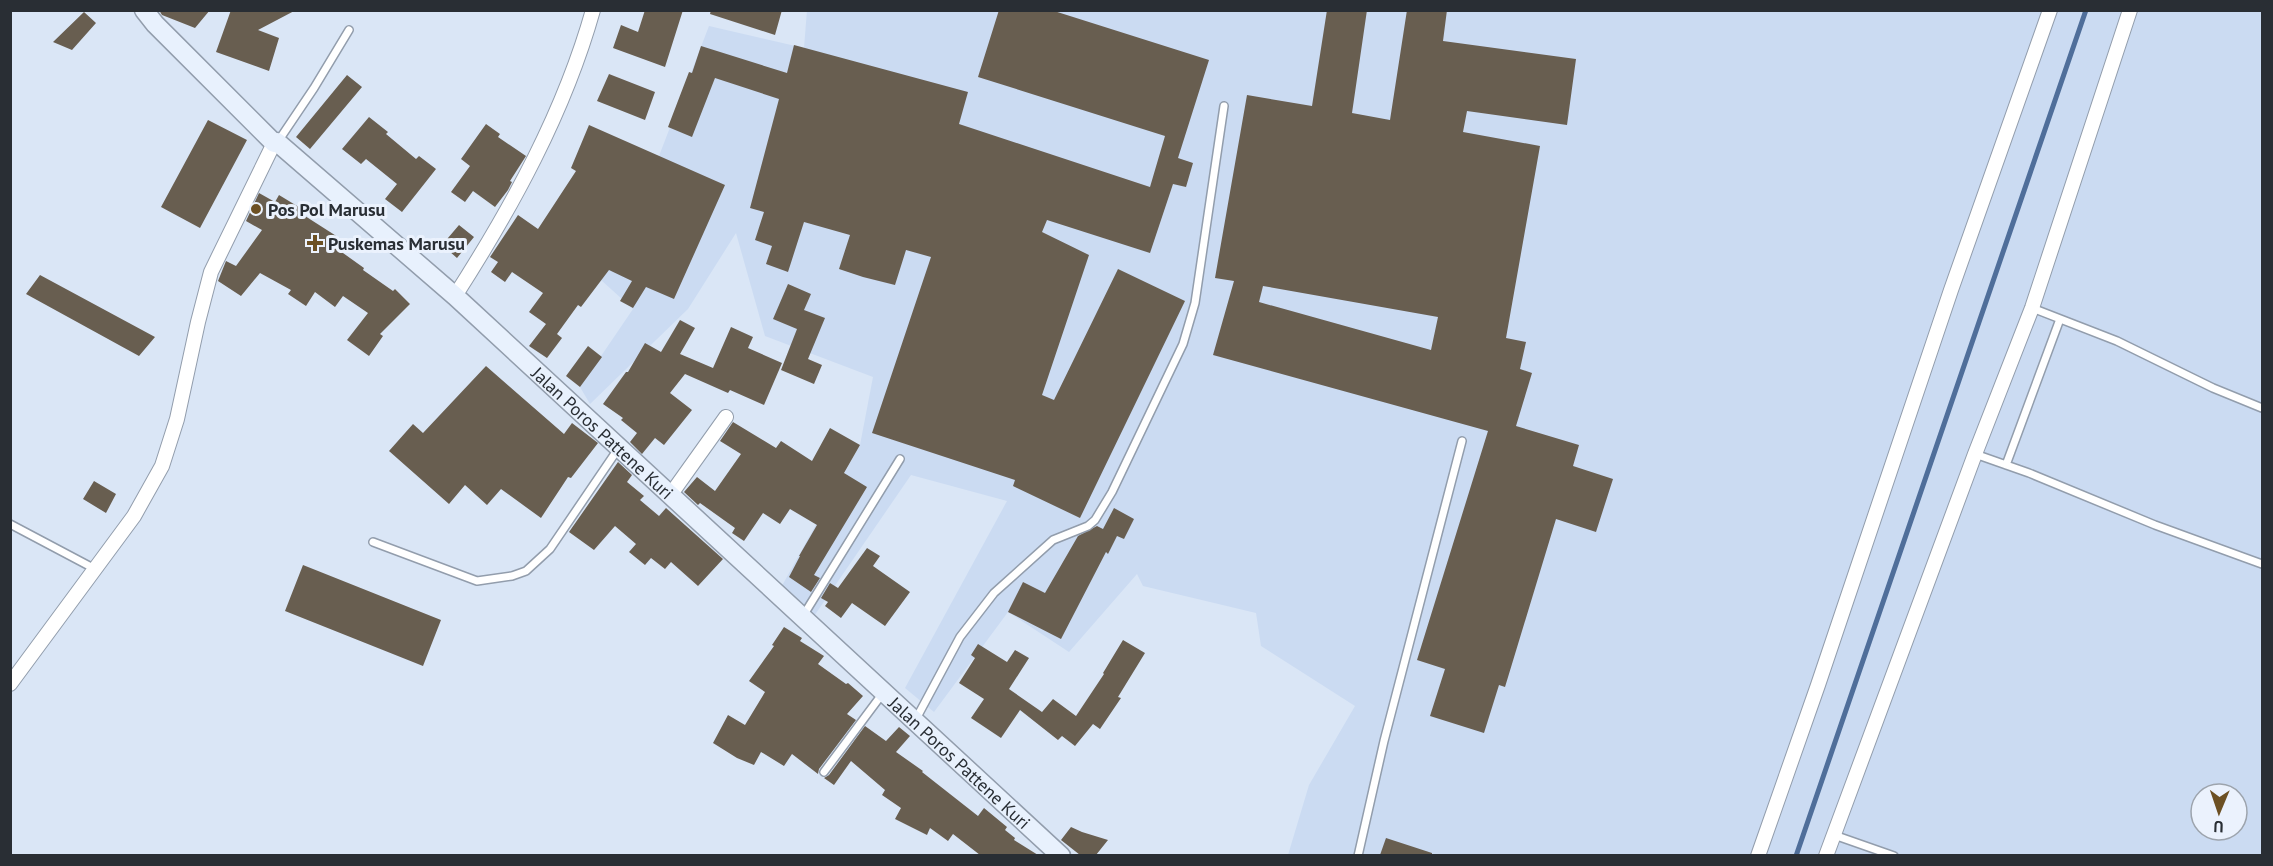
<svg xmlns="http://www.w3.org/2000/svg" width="2273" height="866" font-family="'PT Sans',sans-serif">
<rect width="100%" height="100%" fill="#dae6f6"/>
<!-- built -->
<path fill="#cbdbf2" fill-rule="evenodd" d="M807,10L2262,11V855H1288L1309,785L1355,706L1261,646L1256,613L1143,586L1137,574L1069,652L1008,612L934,712L905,688L1007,501L911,475L810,622L778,593L860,445L873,377L765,336L736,233L688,309L590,404L580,387L633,309L601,280L659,156L709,26L804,48ZM2201,794H2237V830H2201Z"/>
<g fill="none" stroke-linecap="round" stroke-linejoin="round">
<!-- stream -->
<path stroke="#4f6e9a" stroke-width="5" d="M1796,856L2086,10"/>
</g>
<!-- building -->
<path fill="#685e50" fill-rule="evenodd" d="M159,10H210L195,28L162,15Z
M231,10H296L258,30L279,38L269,71L216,52Z
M645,10H683L665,67L613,48L621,25L638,32Z
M711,10H782L775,35L710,14Z
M999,10H1051L1209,60L1178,158L1193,163L1186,187L1173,184L1150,253L1047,220L1042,232L1089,255L1042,395L1054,400L1118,269L1185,301L1080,518L1013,486L1015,480L872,433L931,257L906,250L895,285L863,277L839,269L850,235L804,222L788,272L766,264L772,246L755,240L764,212L750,208L779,99L715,78L692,137L668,127L689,72L692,73L701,46L787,73L794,45L968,92L959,124L1150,187L1165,136L978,77Z
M1327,10H1367L1352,113L1390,120L1407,10H1447L1443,41L1576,59L1567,125L1467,111L1463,132L1540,146L1506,338L1526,342L1520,369L1532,373L1516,426L1579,445L1573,466L1613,479L1596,532L1556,519L1505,687L1499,685L1484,733L1430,716L1445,669L1417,660L1488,431L1213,355L1234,281L1215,278L1247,95L1312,106ZM1263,286L1438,317L1431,350L1259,302Z
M84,12L96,23L72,50L53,42Z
M609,74L655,92L645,120L597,101Z
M347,75L362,87L310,149L296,137Z
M369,117L388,132L386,134L416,159L419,156L436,169L402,212L385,199L397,184L366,159L361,164L342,149Z
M208,120L247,140L200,228L161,207Z
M486,124L500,134L498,137L526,156L510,181L512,182L508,190L495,207L473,191L465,202L451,192L470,166L461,159Z
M589,125L725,185L674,299L646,287L633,308L620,301L632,281L609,270L581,307L578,305L557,334L562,338L547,358L529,346L546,324L529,312L543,293L512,272L505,282L491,272L498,262L490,257L518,215L538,229L576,171L571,168Z
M259,193L275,202L279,195L307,212L305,216L341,239L336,248L364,268L363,270L393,291L395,289L410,304L380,334L383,336L369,356L347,340L368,313L343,296L335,307L315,292L306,306L288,294L291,290L260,273L241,296L218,281L226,261L236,266L262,230L246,221Z
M459,225L474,237L457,258L442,245Z
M40,275L155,337L139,356L26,294Z
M788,284L811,294L804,310L825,318L808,359L822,365L814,384L781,370L797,329L773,319Z
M680,320L695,328L680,354L713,368L731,327L753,337L748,348L782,363L764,405L730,390L728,393L685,374L670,393L692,410L664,445L655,438L642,454L630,442L637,433L621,420L623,418L603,404L626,372H628L645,343L661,352Z
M588,346L602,357L580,387L566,376Z
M486,366L564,434L572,423L598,443L571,478L568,477L541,518L501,489L487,505L465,485L449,504L389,451L413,424L423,433Z
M733,422L776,448L781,441L812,461L830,428L860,445L844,473L867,487L814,575L820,578L811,592L789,577L800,556H799L817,525L790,509L780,524L763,513L744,541L732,533L735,528L700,503L698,505L684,492L697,477L715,491L741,454L720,441Z
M618,462L632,475L627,482L644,496L640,500L659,516L666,508L723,559L698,586L671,562L665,569L651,558L645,565L629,552L636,544L615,526L594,550L569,532Z
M94,481L116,494L106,513L83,499Z
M1114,508L1134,519L1124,539L1117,536L1108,554L1106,552L1061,639L1008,612L1023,582L1045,593L1078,536L1097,526L1103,529Z
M867,548L880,556L873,566L910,592L885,626L852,603L841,618L825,606L828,602L821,598L830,583L838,588Z
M303,565L441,620L423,666L285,611Z
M784,627L802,638L800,641L824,656L818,664L846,684L848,683L863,696L847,714L856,720L819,769L818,774L792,754L784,766L761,752L754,765L737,758L713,743L728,715L745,725L765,692L749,681L774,646L772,645Z
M1123,640L1145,653L1118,697L1121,698L1100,729L1093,724L1075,746L1062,736L1058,740L1020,710L1001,738L971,718L984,699L959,683L975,658L971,655L978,644L1007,662L1015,650L1029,658L1009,689L1042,712L1053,699L1076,716L1104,674L1103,673Z
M865,726L886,741L899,727L910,736L896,752L923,771L922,772L978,816L984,808L1007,827L1005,830L1015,838L1014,840L1038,855H980L953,834L948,841L930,828L927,835L895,819L901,808L882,795L885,790L851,761L834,785L824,778L829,775Z
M1071,827L1082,832L1108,840L1096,855H1080L1061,840Z
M1386,838L1432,853V855H1380Z"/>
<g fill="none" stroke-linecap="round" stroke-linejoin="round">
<!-- lane casing -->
<g stroke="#929dac" stroke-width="10">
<path id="lane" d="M279,140L314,88L349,30
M2032,308L2117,341L2213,388L2262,408
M1975,454L2029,473L2155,525L2262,564
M2006,465L2060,319
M10,524L95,569
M373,542L477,581L512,576L526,571L550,549L618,449
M803,616L900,459
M916,719L960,637L994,593L1053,540L1088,526L1095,520L1112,492L1183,344L1195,303L1224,106
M824,772L883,693
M1834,835L1894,856
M1358,856L1384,741L1462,441"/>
</g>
<!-- street casing -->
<g stroke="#929dac" stroke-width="16">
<path id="street" d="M455,296C512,207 564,113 593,10
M671,494L726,417
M10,684L134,516L162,466L177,419L198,322L211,272L274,143
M1758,856L1818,685L1951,290L2050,10
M1826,856L1975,454L2032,308L2130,10"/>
</g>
<!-- secondary casing -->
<g stroke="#929dac" stroke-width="21">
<g id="secondary">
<path id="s1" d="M144,10L155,24L274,143L277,142L455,296L1061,856"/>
</g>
</g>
<!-- lane -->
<use href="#lane" stroke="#fff" stroke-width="7"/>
<!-- street -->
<use href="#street" stroke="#fff" stroke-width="14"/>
<!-- secondary -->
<use href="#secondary" stroke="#e8f1fd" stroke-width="18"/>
</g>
<!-- markers -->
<g fill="#6c5023" stroke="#ebf2fd" stroke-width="2">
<circle cx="256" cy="209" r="6"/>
<path d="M312 234h6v6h6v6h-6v6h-6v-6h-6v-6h6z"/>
</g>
<g text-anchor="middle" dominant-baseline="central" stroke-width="6" stroke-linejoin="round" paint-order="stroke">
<!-- poi labels -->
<g font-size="18" font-weight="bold" fill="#292e34" stroke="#ebf2fd" text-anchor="start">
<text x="268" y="209">Pos Pol Marusu</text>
<text x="328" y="243">Puskemas Marusu</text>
</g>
<!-- street labels -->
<g font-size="18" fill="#292e34" stroke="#ebf2fd">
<text stroke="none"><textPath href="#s1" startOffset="626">Jalan Poros Pattene Kuri</textPath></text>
<text stroke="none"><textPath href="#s1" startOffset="1112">Jalan Poros Pattene Kuri</textPath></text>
</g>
</g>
<!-- border -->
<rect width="2273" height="866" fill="none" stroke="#292e34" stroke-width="24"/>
<!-- north arrow -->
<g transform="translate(2219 812) rotate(182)"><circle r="28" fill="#ebf2fd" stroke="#9da4ad" stroke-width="1.5"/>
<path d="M0-4.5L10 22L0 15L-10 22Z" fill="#6c5023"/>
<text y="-9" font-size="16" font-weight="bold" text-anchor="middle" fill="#292e34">U</text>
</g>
</svg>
